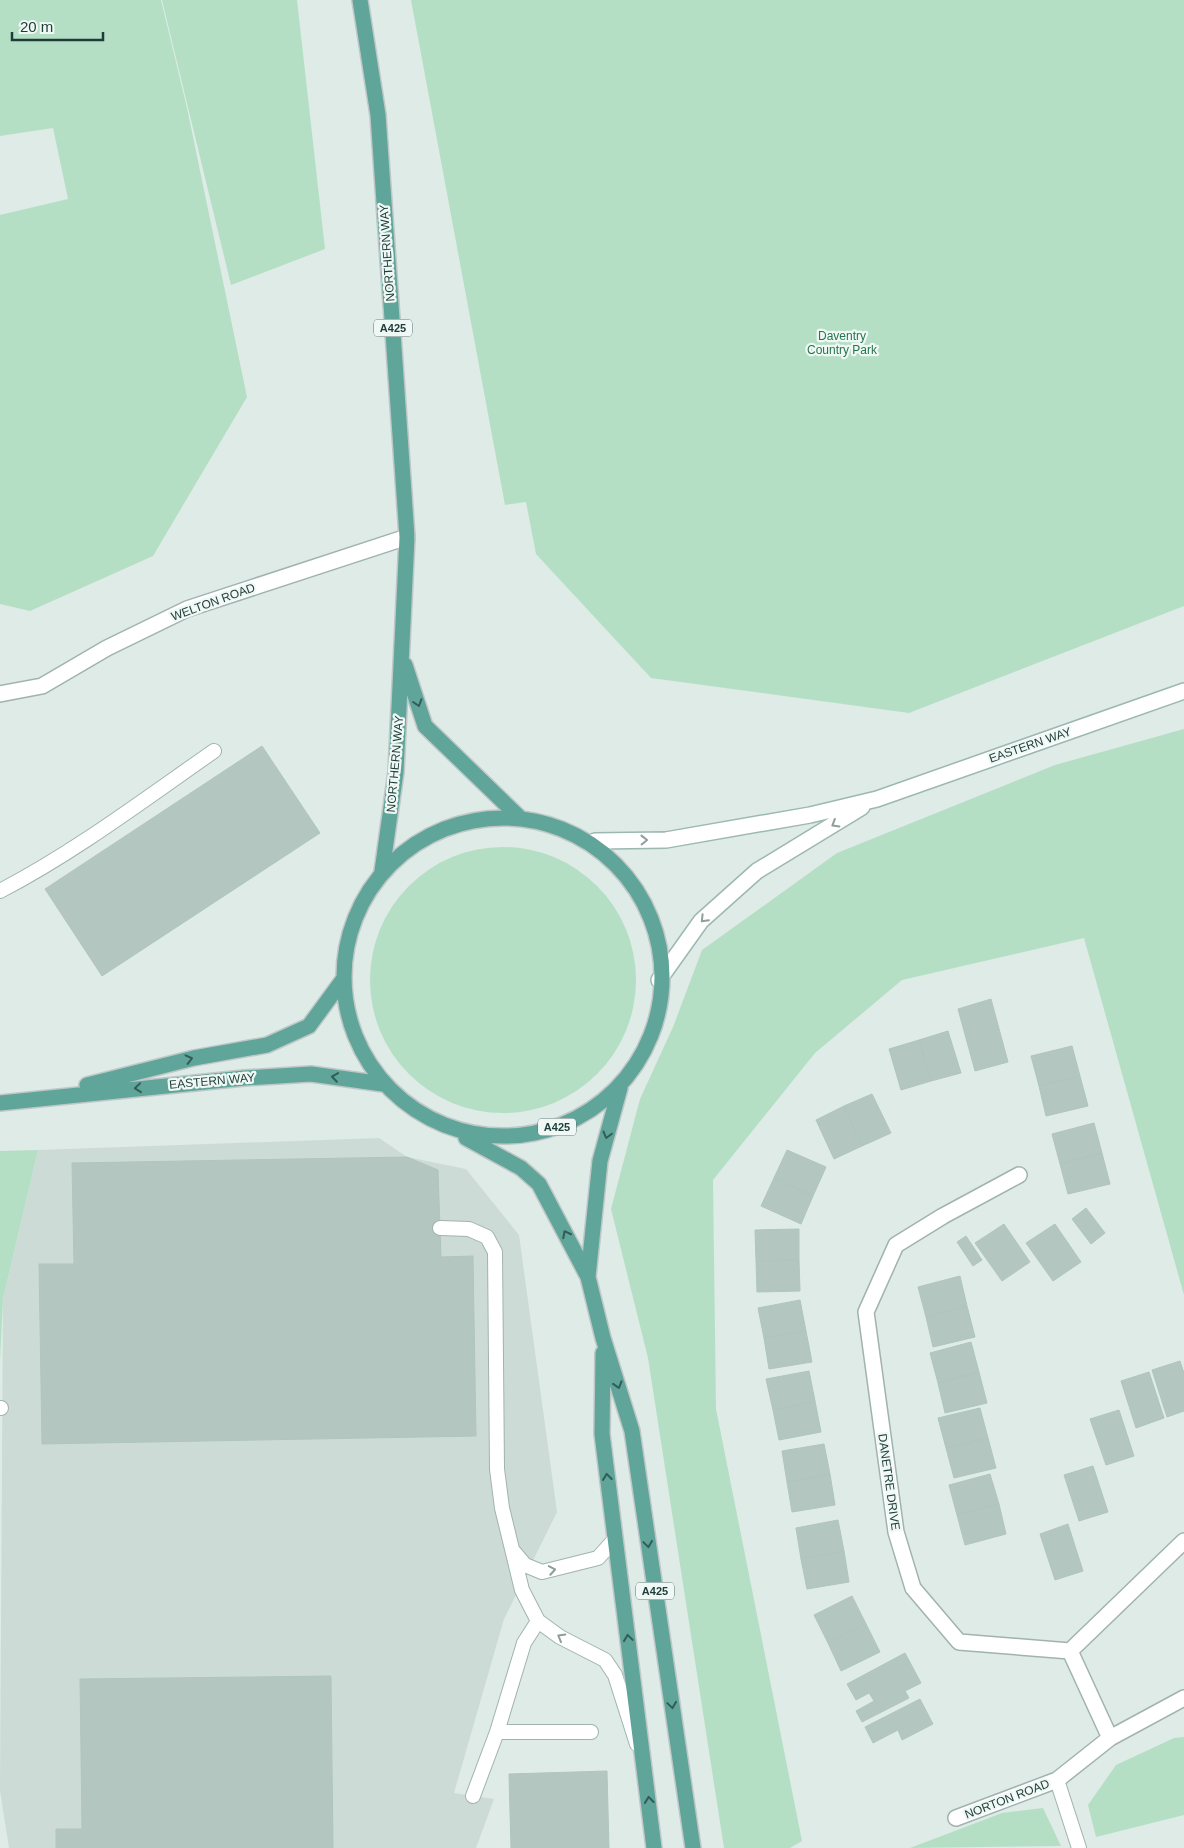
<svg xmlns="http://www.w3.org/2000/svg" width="1184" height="1848" font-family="Arial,sans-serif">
<rect width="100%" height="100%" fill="#deebe7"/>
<!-- built -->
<path fill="#cddbd6" d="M379,1138L407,1157L466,1169L519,1235L557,1512L504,1619L454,1793L494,1799L476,1848H9L0,1791L3,1299L38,1150Z"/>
<!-- green -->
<path fill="#b5dfc5" d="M0,0H161L187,108L247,397L153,556L30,611L0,604V215L68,199L53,128L0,136Z
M162,0H297L325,249L231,285Z
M411,0H1184V606L909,713L651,678L536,554L526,502L505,505Z
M1184,729V1295L1084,938L902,980L815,1053L713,1180L716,1409L802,1841L790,1848H724L648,1358L611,1209L640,1099L673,1027L702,950L837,853L1055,765Z
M370 980a133 133 0 1 1 266 0a133 133 0 1 1-266 0Z
M38,1150L3,1299L0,1361V1151Z
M1184,1737V1815L1096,1837L1088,1805L1116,1765L1174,1738Z
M1043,1808L1061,1846L910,1848L1002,1813Z"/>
<!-- building -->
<path fill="#b4c6c0" stroke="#b0c5bf" d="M262,746L320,833L102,976L45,889Z
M991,999L1008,1062L975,1071L958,1009Z
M948,1031L961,1073L931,1081L919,1040Z
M919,1040L931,1081L901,1090L889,1049Z
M1072,1046L1080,1076L1039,1086L1031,1056Z
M1080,1076L1088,1106L1046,1116L1039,1086Z
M872,1094L891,1133L862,1146L844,1106Z
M844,1106L862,1146L834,1159L816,1120Z
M1094,1123L1102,1153L1060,1164L1052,1134Z
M787,1150L826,1167L813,1196L774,1178Z
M1102,1153L1110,1184L1068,1194L1060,1164Z
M407,1157L438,1170L441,1257L473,1256L476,1436L42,1444L39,1264H74L72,1163Z
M774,1178L813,1196L801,1224L761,1206Z
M1086,1208L1105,1233L1091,1244L1072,1219Z
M1004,1224L1030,1262L1002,1281L975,1243Z
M1055,1224L1081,1262L1053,1281L1026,1243Z
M799,1229V1260L756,1261L755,1230Z
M966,1236L982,1260L973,1266L957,1242Z
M799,1260L800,1291L757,1292L756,1261Z
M960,1276L967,1306L926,1317L918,1287Z
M800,1300L806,1331L764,1338L758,1308Z
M967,1306L975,1337L933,1347L926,1317Z
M806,1331L812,1362L769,1369L764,1338Z
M971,1342L979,1372L938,1383L930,1353Z
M1180,1361L1184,1373V1411L1167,1417L1152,1370Z
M809,1371L815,1401L773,1410L766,1379Z
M979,1372L987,1403L945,1413L938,1383Z
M1149,1372L1164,1418L1136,1428L1121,1381Z
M815,1401L821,1432L779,1440L773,1410Z
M980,1408L988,1438L946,1448L938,1418Z
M1119,1410L1134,1456L1106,1465L1090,1419Z
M988,1438L996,1468L954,1478L946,1448Z
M824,1444L830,1474L787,1482L782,1451Z
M1093,1466L1108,1512L1079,1521L1064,1475Z
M830,1474L835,1505L792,1512L787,1482Z
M990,1474L999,1504L957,1515L949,1485Z
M999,1504L1006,1534L965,1545L957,1515Z
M838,1520L844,1551L801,1559L796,1528Z
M1068,1524L1083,1571L1055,1580L1040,1534Z
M844,1551L849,1582L807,1589L801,1559Z
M852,1596L866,1624L828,1643L814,1615Z
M866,1624L880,1652L841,1671L828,1643Z
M905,1653L921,1683L905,1691L909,1698L862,1722L856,1711L874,1701L869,1693L856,1700L847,1684Z
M331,1676L333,1848H56V1829H82L80,1679Z
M920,1699L933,1724L902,1740L898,1730L873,1743L865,1727Z
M607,1771L609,1848H511L509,1774Z"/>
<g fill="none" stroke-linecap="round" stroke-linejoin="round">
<!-- service casing -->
<g stroke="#a1b3af" stroke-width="16">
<path id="service" d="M0,891C75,852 145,799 214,751
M440,1228L469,1229L487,1237L495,1252L497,1469L502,1508L522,1590L538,1621L560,1637L605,1660L615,1675L637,1744
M0,1408H1
M514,1552L525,1565L542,1572L598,1558L614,1540
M497,1732H591
M1057,1780L1079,1848
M473,1796L497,1732L524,1643L538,1621"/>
</g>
<!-- minor casing -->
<g stroke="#a1b3af" stroke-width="18">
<path id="minor" d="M0,694L42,686L107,648L187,609L407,537
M1019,1175L943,1216L896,1245L866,1312L896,1532L913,1588L959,1642L1070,1651L1110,1738
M1070,1651L1184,1541
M956,1818L1057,1780L1110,1738L1184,1698"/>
</g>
<!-- secondary casing -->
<g stroke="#9cb8b1" stroke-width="18">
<path id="secondary" d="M595,841L666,840L810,815L877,799L1184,691
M659,980L701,921L757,871L862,807"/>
</g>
<!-- primary casing -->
<g stroke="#c0c8c7" stroke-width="18">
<path id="primary" d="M360,0L378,115L407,537L396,772L382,871
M405,665L425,726L519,817
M344 977a159 159 0 1 1 318 0a159 159 0 1 1-318 0Z
M87,1085L194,1058L267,1045L309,1026L342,981
M0,1103L244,1078L311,1074L383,1084
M466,1138L521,1168L539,1184L588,1277L603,1338L632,1431L693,1848
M588,1277L600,1161L620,1088
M603,1353L602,1434L654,1848"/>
</g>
<!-- service -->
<use href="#service" stroke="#fff" stroke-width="14"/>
<!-- minor -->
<use href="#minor" stroke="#fff" stroke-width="15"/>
<!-- secondary -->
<use href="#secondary" stroke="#fff" stroke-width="15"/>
<!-- primary -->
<use href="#primary" stroke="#5fa59a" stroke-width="15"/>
</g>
<!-- one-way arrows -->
<defs><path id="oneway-chevron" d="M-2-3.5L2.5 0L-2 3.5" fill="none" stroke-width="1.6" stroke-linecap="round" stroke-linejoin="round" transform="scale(1.25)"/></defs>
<g stroke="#325c55">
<use href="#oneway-chevron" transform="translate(418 703) rotate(72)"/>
<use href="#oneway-chevron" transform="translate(189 1059) rotate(-14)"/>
<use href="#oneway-chevron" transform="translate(335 1077) rotate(-172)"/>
<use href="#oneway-chevron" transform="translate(138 1088) rotate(174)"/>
<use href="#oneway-chevron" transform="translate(607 1135) rotate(105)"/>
<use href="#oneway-chevron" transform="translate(566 1234) rotate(-117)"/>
<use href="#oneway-chevron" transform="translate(618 1385) rotate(73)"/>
<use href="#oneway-chevron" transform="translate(607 1477) rotate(-97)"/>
<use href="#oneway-chevron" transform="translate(648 1544) rotate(82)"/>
<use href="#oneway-chevron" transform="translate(628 1638) rotate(-98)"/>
<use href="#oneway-chevron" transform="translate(672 1705) rotate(82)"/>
<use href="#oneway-chevron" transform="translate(649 1800) rotate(-96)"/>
</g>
<g stroke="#8e9e9c">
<use href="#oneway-chevron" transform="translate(835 824) rotate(149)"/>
<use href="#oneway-chevron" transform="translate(644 840) rotate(-1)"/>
<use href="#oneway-chevron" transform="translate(704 919) rotate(134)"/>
<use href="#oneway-chevron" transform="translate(552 1570) rotate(-10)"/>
<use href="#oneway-chevron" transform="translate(561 1637) rotate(-150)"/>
</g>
<g text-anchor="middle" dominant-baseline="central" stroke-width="4.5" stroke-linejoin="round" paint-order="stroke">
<!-- shield labels -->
<g fill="#eff8f4" stroke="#5d7470" stroke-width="1">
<rect x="374" y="319.5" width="38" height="17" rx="4"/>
<rect x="538" y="1118.5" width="38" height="17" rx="4"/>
<rect x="636" y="1582.5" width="38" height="17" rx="4"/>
</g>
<g font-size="11" font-weight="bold" fill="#1e3c38">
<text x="393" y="328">A425</text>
<text x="557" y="1127">A425</text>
<text x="655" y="1591">A425</text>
</g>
<!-- street labels -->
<g font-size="12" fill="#1e3c38" stroke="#eff8f4">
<text transform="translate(387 253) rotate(-94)">NORTHERN WAY</text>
<text transform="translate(213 602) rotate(-20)">WELTON ROAD</text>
<text transform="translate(1030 745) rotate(-19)">EASTERN WAY</text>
<text transform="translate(395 764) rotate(-85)">NORTHERN WAY</text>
<text transform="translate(212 1081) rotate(-5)">EASTERN WAY</text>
<text transform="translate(889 1482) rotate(82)">DANETRE DRIVE</text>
<text transform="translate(1007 1799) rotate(-21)">NORTON ROAD</text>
</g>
<!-- park labels -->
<g font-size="12" fill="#25764d" stroke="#eff8f4">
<text x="842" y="336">Daventry<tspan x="842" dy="14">Country Park</tspan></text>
</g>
</g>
<!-- scale -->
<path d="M12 32v8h91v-8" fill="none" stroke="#1e3c38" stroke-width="2.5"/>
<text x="20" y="32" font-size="15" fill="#1e3c38" stroke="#eff8f4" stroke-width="4" paint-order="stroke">20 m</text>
</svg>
